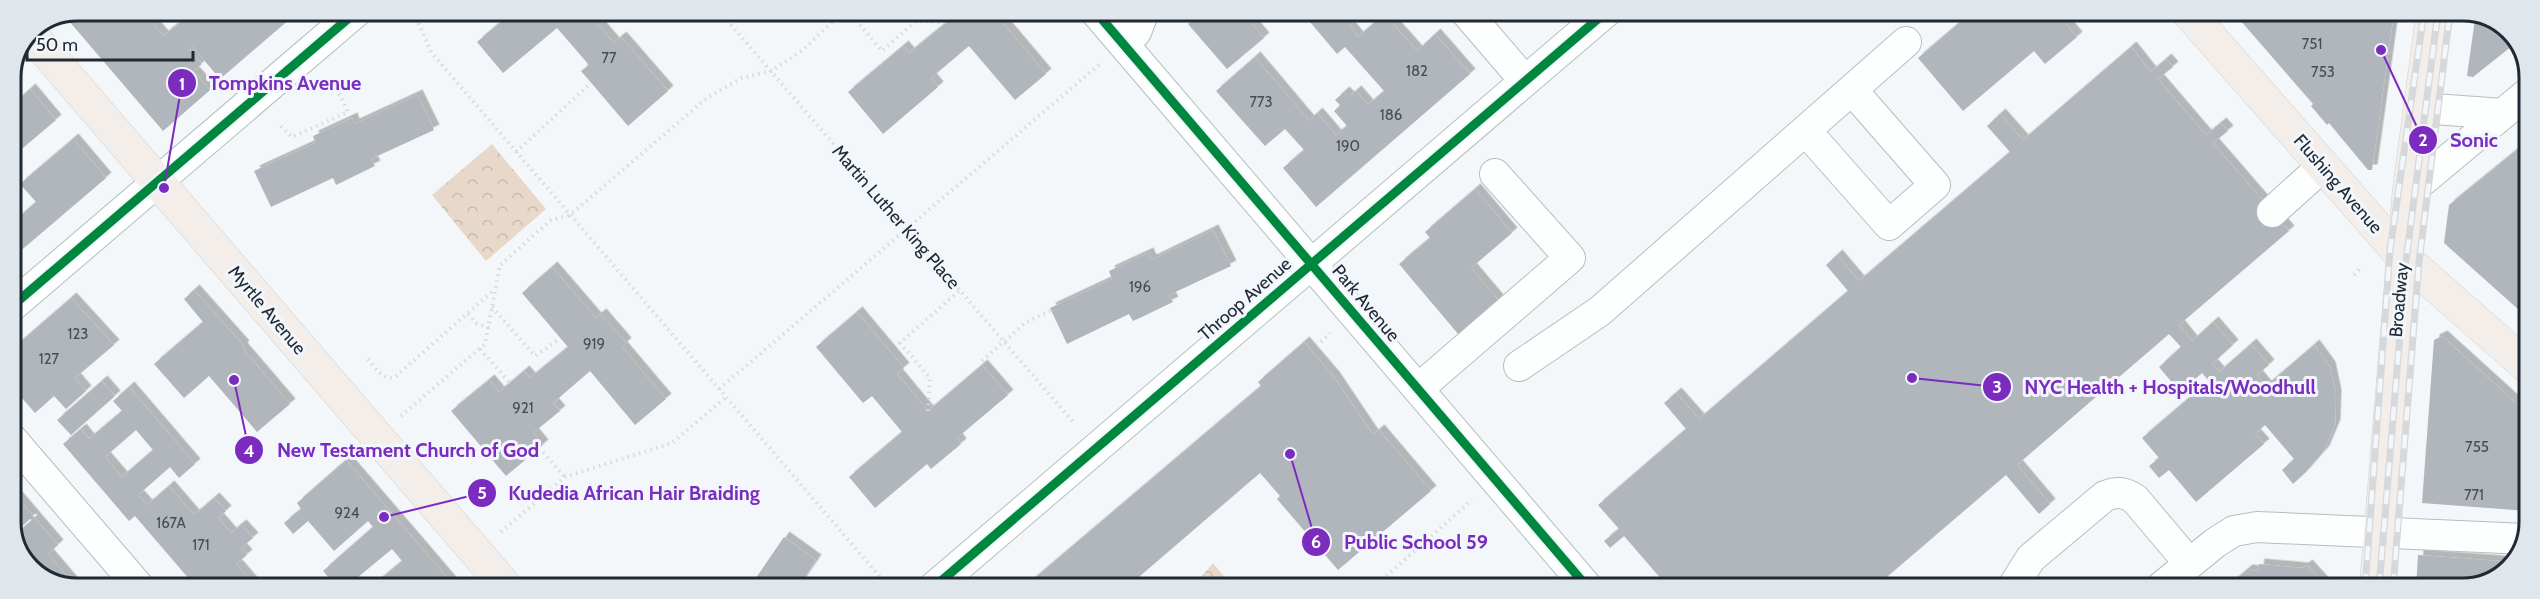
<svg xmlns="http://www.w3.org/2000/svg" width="2540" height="599" font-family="Cabin,sans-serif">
<defs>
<pattern id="park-crowns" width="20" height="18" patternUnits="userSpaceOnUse" patternTransform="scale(1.5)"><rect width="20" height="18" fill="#e8d8c9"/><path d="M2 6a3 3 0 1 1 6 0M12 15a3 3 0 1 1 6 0" fill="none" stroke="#c7baad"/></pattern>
<filter id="shadow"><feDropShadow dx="5.5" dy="-5.5" stdDeviation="0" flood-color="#0004"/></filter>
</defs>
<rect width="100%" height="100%" fill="#f4f7f9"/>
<!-- park -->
<path fill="url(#park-crowns)" d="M492,144L546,209L486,261L432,195Z
M1213,563L1234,588H1192Z"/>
<!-- building -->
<path fill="#b0b6bb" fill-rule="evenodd" filter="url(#shadow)" d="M81,11H144L143,12L163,36L194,11H296L298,12L220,79L192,46L189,49L202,64L193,71L210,90L163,131L69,21Z
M514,11H587L614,43L621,37L668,91L628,126L581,71L589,65L557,28L503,73L477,42Z
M938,11H997L1005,20L1002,22L1046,74L1015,100L969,46L931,78L938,87L883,134L848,92L903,46L909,53L947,22Z
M1183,11H1241L1264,38L1227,69L1188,24L1191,21Z
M1310,11H1368L1349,26L1358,37L1384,14L1417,51L1435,34L1470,74L1316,207L1283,168L1304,150L1285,129L1265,146L1216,91L1255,57L1309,121L1317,113L1336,135L1347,126L1334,111L1340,105L1335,100L1344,92L1349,97L1356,91L1368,105L1384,91L1345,47L1337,54L1305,16Z
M1972,12H2056L2077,37L2045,64L2034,51L1963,111L1918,58Z
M2233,12H2394L2372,170H2368L2329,123L2327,125L2311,106L2313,104Z
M2476,12L2513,33L2517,42L2473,77L2467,76Z
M2131,47L2151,72L2166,59L2173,67L2158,79L2206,135L2221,123L2228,131L2213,143L2289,231L2179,325L2192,341L2213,322L2233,345L2212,364L2219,372L2251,344L2269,365L2257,375L2266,386L2314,345L2330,367L2336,395L2335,425L2324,451L2305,473L2293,484L2282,470L2294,459L2265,425L2255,434L2264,444L2196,502L2169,470L2159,478L2149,466L2159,458L2142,438L2209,381L2202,373L2180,392L2159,367L2181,347L2169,334L2017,465L2050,504L2039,514L2006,475L1874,588H1669L1624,536L1610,548L1604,541L1619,529L1598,505L1686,429L1664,403L1676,393L1699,419L1848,291L1826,265L1837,255L1859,281L2010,152L1987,126L2000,114L2023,140Z
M30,89L56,120L11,158V106Z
M417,95L434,130L371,159L375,166L336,185L333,178L271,207L254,171L315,143L313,136L352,118L354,124Z
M73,139L106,178L11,259V224L36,202L20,184Z
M2529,140V319L2444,243L2449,205Z
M1475,189L1512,233L1471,268L1504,307L1464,341L1399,264L1430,238L1425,232Z
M1213,230L1231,266L1169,295L1173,302L1144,316L1133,321L1129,314L1067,344L1050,308L1112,279L1109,271L1148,253L1151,260Z
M552,267L596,318L601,314L626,343L622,347L666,399L635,425L590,371L553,403L560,411L533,433L543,445L506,476L451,411L489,380L499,392L524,371L530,378L568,347L522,293Z
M194,290L244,346L242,348L290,404L257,432L209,376L184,398L154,364L203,322L184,299Z
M71,298L114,345L75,378L86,391L66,409L54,396L35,413L15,390H11V350Z
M857,312L904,368L897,374L928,411L982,365L1008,395L957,438L961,444L931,469L927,464L875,508L849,477L902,432L872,396L863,403L816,347Z
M2442,336L2528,414V511L2422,503L2434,340Z
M1304,342L1334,377L1373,435L1379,430L1431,491L1338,570L1277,499L1280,496L1260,473L1126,588H1023L1261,386L1258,382Z
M102,381L115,396L71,435L57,420Z
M129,387L195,464L179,478L170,467L138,495L147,505L169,486L194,515L214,498L226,511L218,518L231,533L241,525L253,538L241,548L247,555L236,564L256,587H196L135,516L129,521L63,444L81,429L89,439L122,411L113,401ZM136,430L153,450L122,477L105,457Z
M346,460L414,539L455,587H425L420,582L414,587H371L402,561L392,549L346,587H337L323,571L373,527L368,521L334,551L308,521L293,534L284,523L301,509L297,503Z
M11,490L58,545L48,554L76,587H63L31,569L37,563L36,562L27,566L14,536L32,520L30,519L13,534Z
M784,537L816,560L797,588H749Z
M2418,555L2513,562L2507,572L2464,588H2416Z
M2259,564L2303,568L2307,565L2328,588H2225L2247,570L2258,571Z"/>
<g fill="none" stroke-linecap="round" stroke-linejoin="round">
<!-- minor casing -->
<g stroke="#b7bdc3" stroke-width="32">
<path id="minor" d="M1095,11L1588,588
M1465,11L1525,81
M1123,44L1136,32L1144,11
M2420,108L2503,114
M1806,131L1889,225L1935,185L1852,90
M2409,192L2529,92
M2272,212L2323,166
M11,307L357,11
M1519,366L1600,311L1906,42
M1418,389L1570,258L1495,174
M11,438L139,587
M933,588L1607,11
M2012,588L2031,558L2105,496C2117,491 2124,492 2135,499L2189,563
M2160,588L2215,543L2234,531L2257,527L2526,539"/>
</g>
<!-- major casing -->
<g stroke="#cfd1d4" stroke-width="34">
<path id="major" d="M2188,12L2403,257L2528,367
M29,32L506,587
M2376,588L2409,192L2433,12"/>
</g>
<!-- path -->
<path stroke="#d8d9da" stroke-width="4" stroke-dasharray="1.5 4.5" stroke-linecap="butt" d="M719,11L1074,423
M848,11L882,51L916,21L947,22
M414,12L431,52L886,584
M281,126L292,137L348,112L340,95L331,83
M516,152L591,83
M2354,275L2361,268
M492,307L535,356L558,340
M468,314L476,323L489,328
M1321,342L1330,333
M480,349L510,383
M368,359C376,368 382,381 395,377L495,289
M982,361L1025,323L1052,310
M719,389L1101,63
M928,411L930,378L900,343L960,290
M401,416L485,344L500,265L551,220L570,215L708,97L742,78L771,71L803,50L843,11
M539,448L565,477
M501,532L565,477L672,443L726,397
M1373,588L1472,500"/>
<!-- minor -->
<use href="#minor" stroke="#fdfefe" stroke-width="30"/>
<!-- major -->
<use href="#major" stroke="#f3eeea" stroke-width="33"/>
<!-- rail casing -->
<g stroke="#d7d8da" stroke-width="7">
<path id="rail" d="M2365,588L2390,250L2424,12
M2379,588L2406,261L2438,12
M2393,588L2419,262L2450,12"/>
</g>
<!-- rail -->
<use href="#rail" stroke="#f1f7fc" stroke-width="4.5" stroke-dasharray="14" stroke-linecap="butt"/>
<!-- cycleway casing -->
<g stroke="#f1f7fc" stroke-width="13">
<path id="cycleway" d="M1095,11L1588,588
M11,307L357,11
M933,588L1607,11"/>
</g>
<!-- cycleway -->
<use href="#cycleway" stroke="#00873e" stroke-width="9"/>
</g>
<g text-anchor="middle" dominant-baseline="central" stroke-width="6" stroke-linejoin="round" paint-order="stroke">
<!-- number labels -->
<g font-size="15" fill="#454d56">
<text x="2312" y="44">751</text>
<text x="609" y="58">77</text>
<text x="1417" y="71">182</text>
<text x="2323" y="72">753</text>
<text x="1261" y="102">773</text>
<text x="1391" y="115">186</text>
<text x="1348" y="146">190</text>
<text x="1140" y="287">196</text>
<text x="78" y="334">123</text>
<text x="594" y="344">919</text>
<text x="49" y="359">127</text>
<text x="523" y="408">921</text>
<text x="2477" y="447">755</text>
<text x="2474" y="495">771</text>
<text x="347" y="513">924</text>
<text x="171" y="523">167A</text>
<text x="201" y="545">171</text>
</g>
<!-- street labels -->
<g font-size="18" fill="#212a34" stroke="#f1f7fc">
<text transform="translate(2338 184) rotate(49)">Flushing Avenue</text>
<text transform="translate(896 217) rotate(49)">Martin Luther King Place</text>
<text transform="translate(1245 299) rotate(-41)">Throop Avenue</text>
<text transform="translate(2399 300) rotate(-85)">Broadway</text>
<text transform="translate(1366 303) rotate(50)">Park Avenue</text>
<text transform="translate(267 310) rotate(50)">Myrtle Avenue</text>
</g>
</g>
<!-- crop -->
<path d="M0 0H2540V599H0ZM77 21H2463A56 56 0 0 1 2519 77V522A56 56 0 0 1 2463 578H77A56 56 0 0 1 21 522V77A56 56 0 0 1 77 21Z" fill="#e0e7ec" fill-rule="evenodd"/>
<path fill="none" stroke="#212a34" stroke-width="3" d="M77 21H2463A56 56 0 0 1 2519 77V522A56 56 0 0 1 2463 578H77A56 56 0 0 1 21 522V77A56 56 0 0 1 77 21Z"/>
<!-- callouts -->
<path fill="none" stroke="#7b2cbf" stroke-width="2" d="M164 188L182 83M2381 50L2423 140M1912 378L1997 387M234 380L249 450M384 517L482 493M1290 454L1316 542"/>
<g fill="#7b2cbf" stroke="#f1f7fc" stroke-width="2">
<circle cx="164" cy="188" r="6"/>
<circle cx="2381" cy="50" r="6"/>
<circle cx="1912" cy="378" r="6"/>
<circle cx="234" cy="380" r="6"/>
<circle cx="384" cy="517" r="6"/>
<circle cx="1290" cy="454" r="6"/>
<circle cx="182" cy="83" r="15"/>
<circle cx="2423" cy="140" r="15"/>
<circle cx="1997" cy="387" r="15"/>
<circle cx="249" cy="450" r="15"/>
<circle cx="482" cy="493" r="15"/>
<circle cx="1316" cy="542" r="15"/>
</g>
<g font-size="18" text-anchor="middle" font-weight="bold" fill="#fff">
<text x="182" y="90">1</text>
<text x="2423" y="146">2</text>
<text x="1997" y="393">3</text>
<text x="249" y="457">4</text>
<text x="482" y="499">5</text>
<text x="1316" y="548">6</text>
</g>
<g font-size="20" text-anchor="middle" font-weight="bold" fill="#7b2cbf" stroke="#f1f7fc" stroke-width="6" stroke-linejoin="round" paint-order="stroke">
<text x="285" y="90">Tompkins Avenue</text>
<text x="2474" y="147">Sonic</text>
<text x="2170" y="394">NYC Health + Hospitals/Woodhull</text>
<text x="408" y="457">New Testament Church of God</text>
<text x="634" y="500">Kudedia African Hair Braiding</text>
<text x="1416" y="549">Public School 59</text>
</g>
<!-- scale -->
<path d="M27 51v9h166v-9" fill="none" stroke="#212a34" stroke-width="3"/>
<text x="36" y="51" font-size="18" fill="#212a34" stroke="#f1f7fc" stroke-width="4.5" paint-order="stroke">50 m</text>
</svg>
